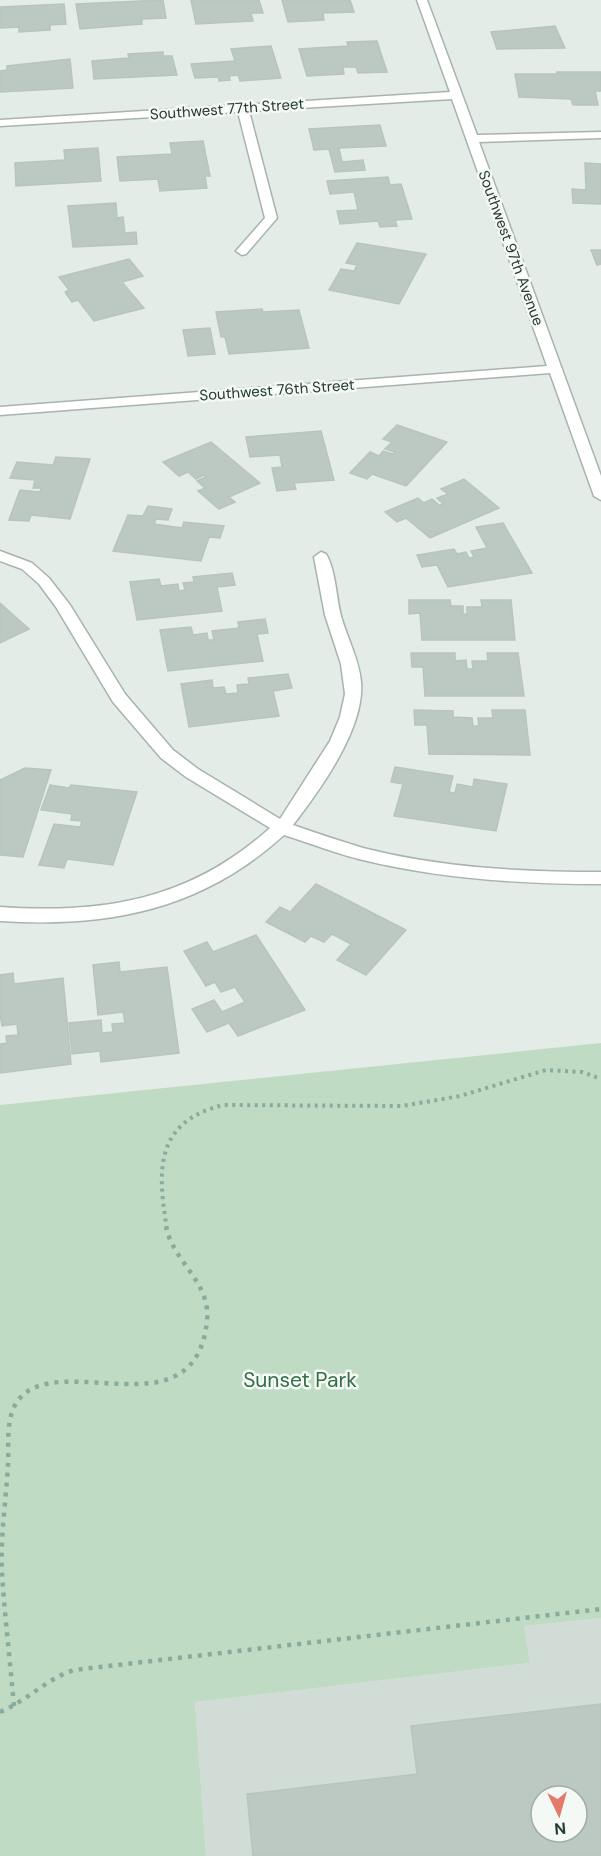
<svg xmlns="http://www.w3.org/2000/svg" width="601" height="1856" font-family="'DM Sans',sans-serif">
<rect width="100%" height="100%" fill="#e4ece7"/>
<!-- built -->
<path fill="#d2dcd6" fill-rule="evenodd" d="M601,1618V1856H206L195,1702L530,1663L524,1626ZM541,1796H577V1832H541Z"/>
<!-- green -->
<path fill="#bfdbc3" d="M601,1043V1618L524,1626L530,1663L195,1702L206,1856H0V1105Z"/>
<!-- building -->
<path fill="#bcc9c3" stroke="#b7c5bd" stroke-width="1.5" fill-rule="evenodd" d="M163,0L166,18L142,19V24L80,29L76,4Z
M191,0H259L263,13H251L253,21L196,24Z
M282,0H350L354,12L323,13L324,20L288,22Z
M64,4L66,24L50,25V30L19,32V27L0,28V7Z
M555,26L565,48L497,49L491,32Z
M377,41L387,72L358,73L356,67H343L344,74L307,76L299,49L348,46L347,42Z
M271,46L281,78L240,81L238,75L229,76L230,80L219,81L218,77L195,78L191,64L235,61L231,49Z
M163,52V56H172L177,75L94,79L92,61L129,58L128,54Z
M70,59L73,88L0,92V71L7,70V66Z
M557,72H601V91H595L598,105H573L571,99L519,97L515,74H557Z
M380,125L386,146L339,148L342,162L363,160L365,170L335,172L329,149L314,150L309,129Z
M203,141L210,176H205L207,188L160,191L158,179L120,181L117,157L172,154L170,143Z
M98,148L101,181L16,186L15,163L65,160L64,150Z
M585,163L601,164V204L573,203L572,189L586,190Z
M388,177L390,185L401,184L412,219L395,220L397,226L380,227L378,221L340,224L337,211L358,210L354,192L330,194L327,181Z
M116,203L117,218L123,217L125,233L136,232L137,244L73,247L68,206Z
M357,243L426,254L399,304L329,290L341,269L354,271L357,265L346,263Z
M591,250H601V264L597,265Z
M129,259L143,276L122,282L144,308L94,321L78,300L72,302L65,292L69,290L59,277Z
M262,309L263,312L299,310L309,348L229,354L225,337H221L216,312Z
M210,328L215,354L188,356L183,330Z
M397,425L447,442L406,486L372,474L367,479L350,473L370,452L379,456L383,451L393,454L395,452L385,449L392,442L383,439Z
M321,431L334,480L294,483L296,489L277,491L272,468L282,467L280,455L250,457L246,437Z
M211,442L260,483L229,497L235,502L219,509L198,491L205,488L197,481L206,477L204,475L196,479L188,472L179,476L163,462Z
M56,457L90,459L70,519L31,515L29,521L9,520L20,490L40,492L41,488H33L35,480L10,478L17,462L53,465Z
M464,479L499,508L430,538L406,518L397,522L385,512L418,498L424,503L432,499L439,505L443,504L437,498L448,494L441,489Z
M148,506L172,509L168,520L156,519L154,524L182,528L184,522L224,526L220,538L209,537L201,561L113,551L128,515L143,516Z
M503,523L532,573L448,587L437,565L422,567L417,555L454,549L457,554L466,552L469,558L474,557L471,551L487,548L476,527Z
M232,573L235,585L217,587L222,611L137,620L130,582L159,579L161,586L178,584L179,591L185,590L183,583L194,582L193,577Z
M409,600H450L451,606H463V614H467V607H482L481,600H511L515,640H422L420,613L409,614Z
M0,603L29,629L0,643Z
M265,619L268,633L257,634L263,661L168,671L160,630L191,627L193,635L207,633L208,640H214L212,631L239,628L238,622Z
M411,653H455V661L466,660L467,669H473L472,661H488L487,653H518L524,696H425L423,667H412Z
M288,674L292,688L273,691L279,716L189,727L181,684L212,680L213,688L224,687L226,694L238,693L237,685L249,684L248,678Z
M414,710L453,711V717L472,718L473,726H479L478,718H493L492,710H525L530,755L429,754L427,725H415Z
M395,767L453,776L449,792L455,793L457,784L473,787L474,779L507,784L496,831L394,816L403,784L391,782Z
M25,768L51,770L23,857L0,855V780Z
M50,785L69,788L71,785L137,792L113,865L67,859L64,868L39,865L54,824L80,827L82,821L71,820L72,814L41,810Z
M316,884L406,930L366,975L337,960L351,944L332,934L324,942L311,936L305,942L266,922L280,907L290,912Z
M256,935L305,1010L238,1036L229,1023L207,1032L192,1009L214,1000L222,1012L245,1002L235,987L221,992L215,982L206,986L184,951L207,942L213,952Z
M119,962L120,972L167,967L179,1053L101,1062L100,1051L72,1054L69,1023L101,1020L102,1033L113,1032L112,1024L125,1023L123,1012L98,1015L93,965Z
M13,973L14,984L63,978L71,1064L0,1073V1044L7,1043L6,1036L18,1035L17,1024L2,1026L0,1014V975Z
M601,1704V1856H253L247,1794L417,1774L411,1726ZM541,1796H577V1832H541Z"/>
<g fill="none" stroke-linecap="round" stroke-linejoin="round">
<!-- minor casing -->
<g stroke="#a7b4ad" stroke-width="3">
<path id="minor" d="M417,0H427L477,135L601,132V138L479,142L601,476V500L594,496L550,373L0,415V407L547,366L452,99L249,111L277,218L246,254L242,255L236,251L265,218L238,112L0,126V120L450,92Z
M0,551L32,563L49,578L70,605L125,694L173,750L198,769L280,819L330,741L340,717L345,694L341,664L325,615L314,557L321,552L326,554C336,571 336,597 341,616C347,638 359,659 361,682C365,728 320,790 293,825C316,833 340,841 363,848C441,868 522,872 601,872V884C521,884 441,879 363,860C337,854 310,843 284,835C202,910 108,928 0,921V907C104,914 190,900 270,828L186,777L161,758L113,702L56,607L39,584L22,569L0,561Z"/>
</g>
<!-- path-far1 -->
<path stroke="#87ac9d" stroke-width="4" stroke-dasharray="3 4.5" stroke-linecap="butt" d="M167,1229C157,1169 155,1122 223,1105L402,1106L460,1096L546,1070L582,1072L601,1079"/>
<!-- path -->
<path stroke="#87ac9d" stroke-width="4.5" stroke-dasharray="4 6" stroke-linecap="butt" d="M14,1706C10,1662 5,1618 2,1574C0,1539 6,1501 8,1465C9,1444 5,1416 19,1399C61,1349 195,1435 207,1321C211,1282 174,1263 166,1227
M0,1712C27,1701 46,1679 74,1670L601,1609"/>
<!-- minor -->
<use href="#minor" fill="#fff" fill-rule="evenodd"/>
</g>
<g text-anchor="middle" dominant-baseline="central" stroke-width="5" stroke-linejoin="round" paint-order="stroke">
<!-- far-street labels -->
<g font-size="15" fill="#253c33" stroke="#f4f9f6">
<text transform="translate(227 109) rotate(-4)">Southwest 77th Street</text>
<text transform="translate(511 248) rotate(70)">Southwest 97th Avenue</text>
<text transform="translate(277 390) rotate(-4)">Southwest 76th Street</text>
</g>
<!-- near-park labels -->
<g font-size="21" fill="#336e44" stroke="#f4f9f6">
<text x="300" y="1380">Sunset Park</text>
</g>
</g>
<!-- north arrow -->
<g transform="translate(559 1814) rotate(175)"><circle r="28" fill="#f4f9f6" stroke="#a1ada8" stroke-width="1.5"/>
<path d="M0-4.5L10 22L0 15L-10 22Z" fill="#e47b6a"/>
<text y="-9" font-size="16" font-weight="bold" text-anchor="middle" fill="#253c33">N</text>
</g>
</svg>
